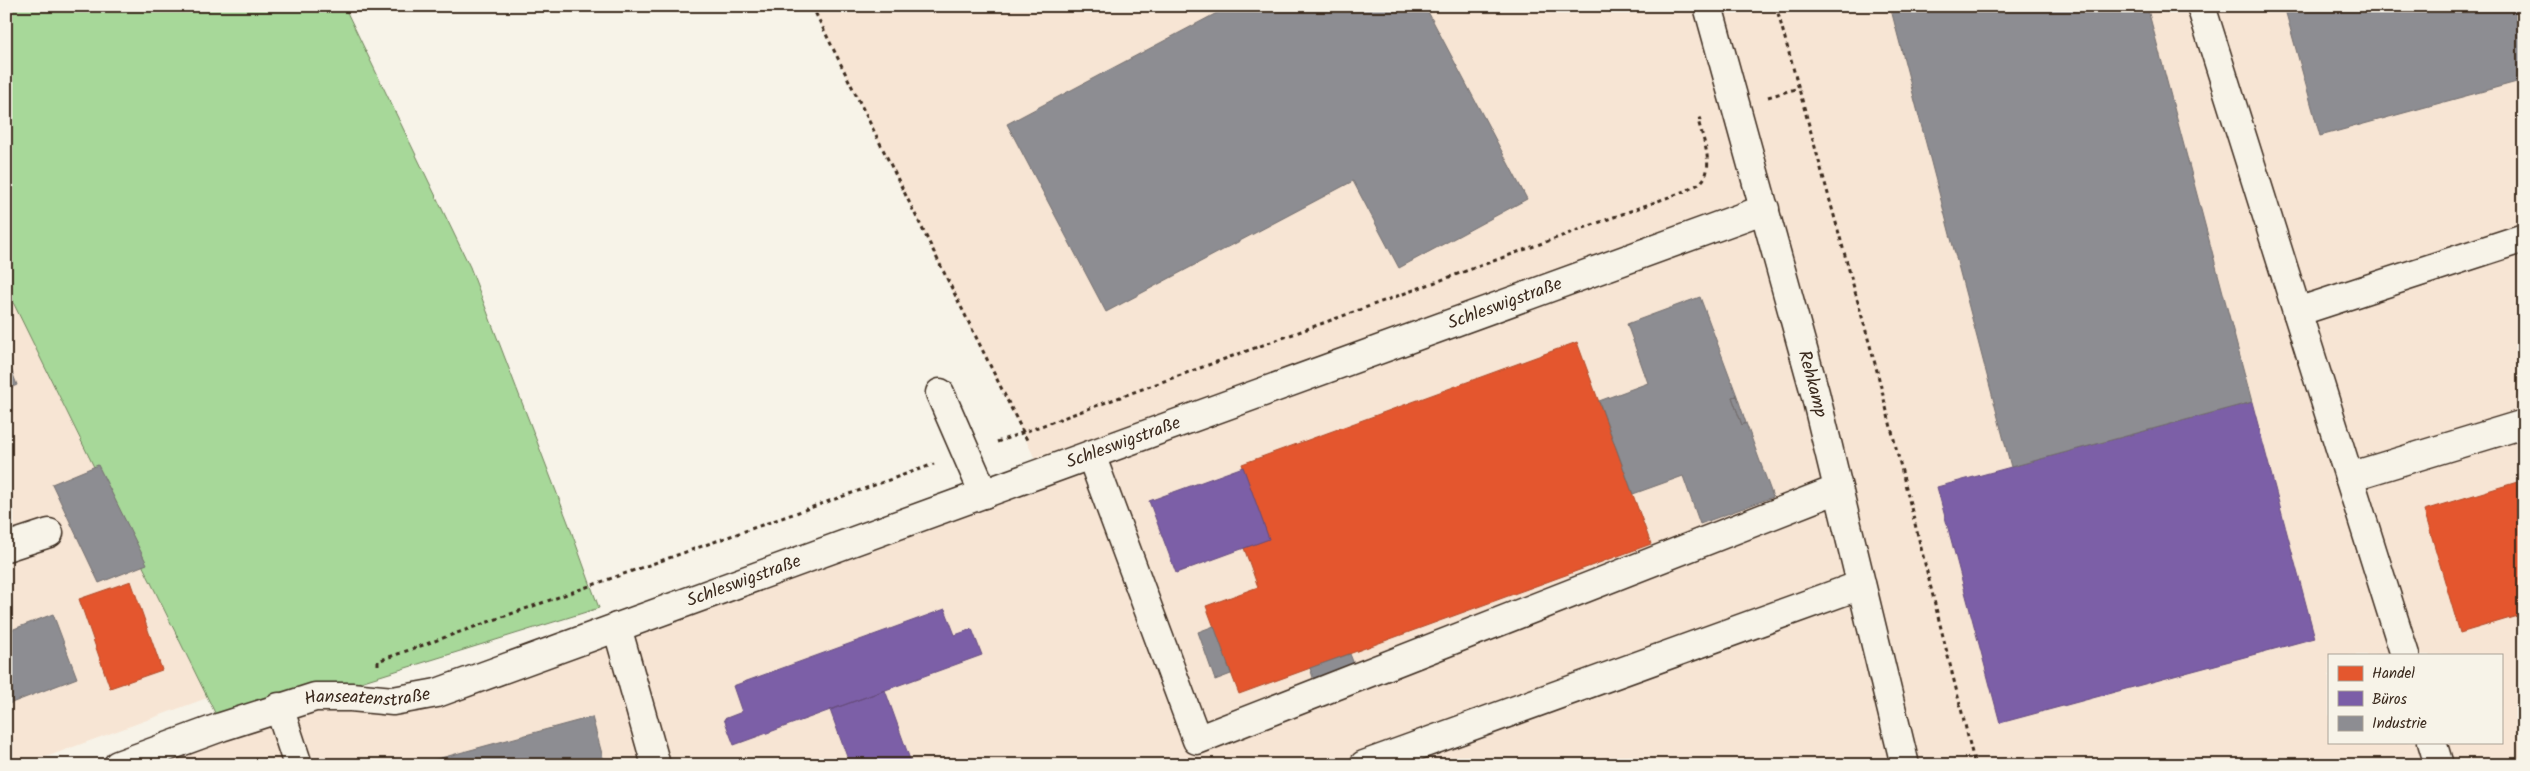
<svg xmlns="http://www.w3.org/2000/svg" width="2530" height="771" font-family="Kalam,sans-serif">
<rect width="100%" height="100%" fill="#f7f3e8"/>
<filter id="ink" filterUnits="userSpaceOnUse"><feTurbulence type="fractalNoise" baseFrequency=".02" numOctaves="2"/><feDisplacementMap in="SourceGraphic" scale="10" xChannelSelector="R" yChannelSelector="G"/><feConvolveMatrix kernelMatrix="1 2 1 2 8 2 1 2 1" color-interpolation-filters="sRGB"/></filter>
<g filter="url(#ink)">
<!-- built -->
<path fill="#f7e5d4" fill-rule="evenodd" d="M812,6H2524V765H118L279,707L393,701L1042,473ZM2329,655H2501V742H2329Z
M6,288L207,698L24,765H6Z"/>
<!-- green -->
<path fill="#a7d899" stroke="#71815c" d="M6,6H344L470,267L569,525L599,608L354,684L312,683L218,719L6,288Z"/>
<!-- shops -->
<path fill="#e4572e" stroke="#b14a29" d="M1577,342L1651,544L1239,694L1206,606L1258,587L1244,548L1269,539L1242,464Z
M2524,480V614L2460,633L2424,510Z
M131,581L162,670L110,688L79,599Z"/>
<!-- offices -->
<path fill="#7b5ea7" stroke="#684e7e" d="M2252,402L2315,638L2000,723L1937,487Z
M1243,467L1269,539L1176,573L1149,501Z
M945,609L955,635L972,629L982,655L734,745L724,719L742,712L733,686Z
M885,690L912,765H850L830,710Z"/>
<!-- industry -->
<path fill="#8d8d92" stroke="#746f6f" d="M1230,6H1425L1527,199L1399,268L1353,181L1106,312L1007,124Z
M1890,6H2147L2252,402L2011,467Z
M2284,6H2524V80L2320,136Z
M1700,297L1737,396L1732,397L1742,425L1746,423L1773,497L1700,524L1683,476L1633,494L1599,401L1648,383L1627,324Z
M6,356L17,385L6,390Z
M1737,396L1746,423L1742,425L1732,397Z
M98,465L147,564L99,583L52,484Z
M53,614L77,678L6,705V632Z
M1214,626L1231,674L1215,680L1198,632Z
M1350,654L1356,669L1315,684L1310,668Z
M592,717L605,765H415Z"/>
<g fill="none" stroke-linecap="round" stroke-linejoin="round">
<!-- minor casing -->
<g stroke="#3b2a1e" stroke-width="31">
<g id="minor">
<path id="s1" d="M1708,6L1815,393L1905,765"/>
<path d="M2201,6L2405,655"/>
<path d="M2297,312L2524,238"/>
<path d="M940,393L984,494"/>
<path d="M1091,455L1197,740L1838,489"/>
<path d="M2349,477L2524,424"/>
<path d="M6,547L49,533"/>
<path d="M617,627L656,765"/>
<path d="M279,707L298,765"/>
<path d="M2432,742L2439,765"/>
<path id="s2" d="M118,765L221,727L315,697H351L393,701L437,693L1765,209"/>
<path d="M1364,765L1861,585"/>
</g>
</g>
<!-- path -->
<path stroke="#3b2a1e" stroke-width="3" stroke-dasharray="4 4" stroke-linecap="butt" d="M812,6L1028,442
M1776,6L1877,371L1975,765
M1768,97L1799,88
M997,442L1688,190C1692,187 1699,185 1702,181C1715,167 1702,136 1698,120L1705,117
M378,665V661L934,464"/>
<!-- minor -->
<use href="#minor" stroke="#f7f3e8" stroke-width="28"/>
</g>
</g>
<g text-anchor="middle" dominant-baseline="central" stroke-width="5" stroke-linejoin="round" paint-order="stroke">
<!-- street labels -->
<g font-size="18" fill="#3b2a1e" stroke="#f7f3e8">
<text stroke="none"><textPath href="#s2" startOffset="1468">Schleswigstraße</textPath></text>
<text stroke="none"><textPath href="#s1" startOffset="392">Rehkamp</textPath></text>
<text stroke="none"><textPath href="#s2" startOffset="1062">Schleswigstraße</textPath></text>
<text stroke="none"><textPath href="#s2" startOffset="658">Schleswigstraße</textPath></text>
<text stroke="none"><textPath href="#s2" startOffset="261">Hanseatenstraße</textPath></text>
</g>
</g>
<!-- margin -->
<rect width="2530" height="771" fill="none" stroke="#f7f3e8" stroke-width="25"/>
<rect x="12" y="12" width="2505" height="746" fill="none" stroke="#3b2a1e" stroke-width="2" filter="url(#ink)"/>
<!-- legend -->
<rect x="2328" y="654" width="175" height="90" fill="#f7f3e8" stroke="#aca397"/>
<rect x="2338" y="666" width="25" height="15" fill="#e4572e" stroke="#aca397"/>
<text x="2372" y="678" font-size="15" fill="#3b2a1e">Handel</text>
<rect x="2338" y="691" width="25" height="15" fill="#7b5ea7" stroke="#aca397"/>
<text x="2372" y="704" font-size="15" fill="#3b2a1e">Büros</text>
<rect x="2338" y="716" width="25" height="15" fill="#8d8d92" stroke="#aca397"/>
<text x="2372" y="728" font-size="15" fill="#3b2a1e">Industrie</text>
</svg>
